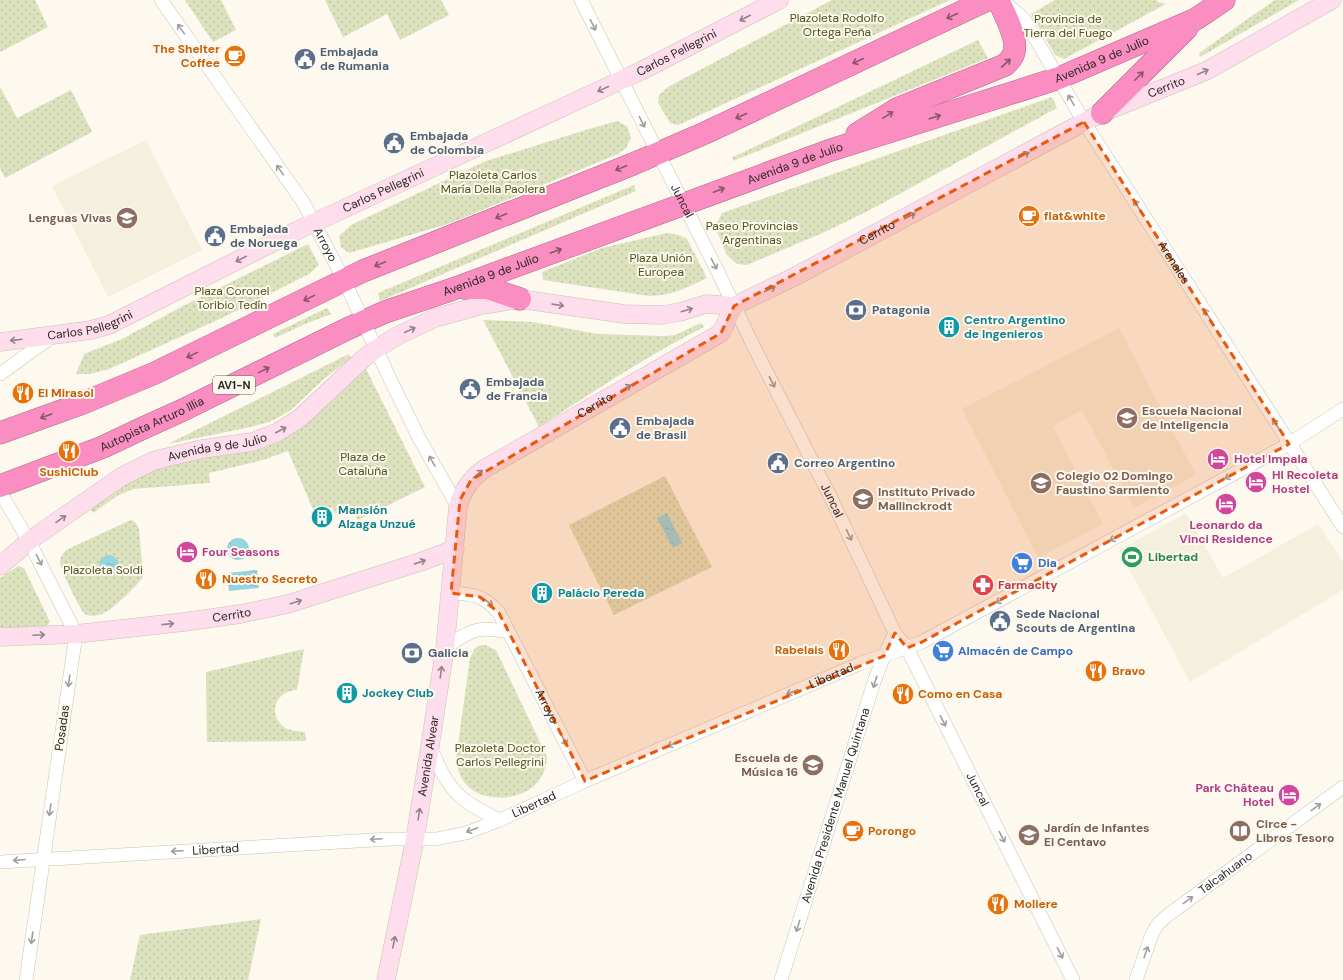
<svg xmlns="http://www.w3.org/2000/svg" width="1343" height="980" font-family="'DM Sans',sans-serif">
<defs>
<pattern id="grass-dots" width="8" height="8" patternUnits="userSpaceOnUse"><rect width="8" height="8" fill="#dce1be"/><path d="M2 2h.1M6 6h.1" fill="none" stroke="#bdc1a3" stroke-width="1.8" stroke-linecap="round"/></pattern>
<pattern id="water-ripples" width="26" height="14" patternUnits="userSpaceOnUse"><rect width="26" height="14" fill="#94d5e0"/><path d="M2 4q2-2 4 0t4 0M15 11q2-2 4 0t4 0" fill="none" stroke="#80b7c0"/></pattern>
</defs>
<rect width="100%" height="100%" fill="#fdf9ee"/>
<!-- built -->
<path fill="#f5efdd" d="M146,140L202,250L108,297L52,186Z
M1119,328L1196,475L1134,508L1082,410L1053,426L1103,524L1038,558L962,409Z
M1186,513L1223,578L1318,524L1343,562V590L1190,682L1119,550Z"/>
<!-- grass -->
<path fill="url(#grass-dots)" d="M0,0H35L48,27L0,52Z
M185,0H221L236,30L213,42Z
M325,0H441L449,15L400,40L387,14L343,37Z
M832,0H950L700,115L678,125L670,123L658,103L659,95L668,87Z
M1055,0H1157L1158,2L1166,4L1064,59L1055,55L1031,14Z
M1275,0H1299L1200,57L1199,53Z
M978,40L988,58L733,161V157Z
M0,87L17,118L71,90L92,132L5,178L0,168Z
M1052,97L1057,108L868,211L827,231L747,265L737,264L727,255L715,227L722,213Z
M617,121L627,126L631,138L626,148L618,154L448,224L349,253L341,247L339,236L351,225L486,161L589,129Z
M634,185L636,191L380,301L378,293Z
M667,233L679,235L687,239L707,278C688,287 671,296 649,296L543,280L542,272L602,248Z
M308,244L319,265L309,274L222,318L109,369L90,374H76L84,354L122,339L183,306Z
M327,308L331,314L305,324L275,338L273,334Z
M483,320L533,322L597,334L664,336L675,335L701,323L704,327C646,356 593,392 539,427Z
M349,354L351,358L325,378L292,409L281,416L269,422L246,428L168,444Z
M365,367L425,487L358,520L352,507L336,514L332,507L315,514L288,451L263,460L209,473L210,483L133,489L117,496L93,513L90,509L114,490L161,465L234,451Z
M665,476L712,567L614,615L569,525Z
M131,520C136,522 137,524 139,529L143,577C138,585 113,609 104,613C98,616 91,617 85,614C80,610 60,569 60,561C61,555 64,552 68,549Z
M18,566L24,568L50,622L47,626L0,628V578Z
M481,645H485L496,650L547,757C546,768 543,777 535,785C517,802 480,802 465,783C459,776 458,767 456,759L470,658L475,648Z
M304,649L297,690C277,690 267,713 283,726C288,731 298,731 305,732L306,741L207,742L206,672Z
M261,919L248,980H130L140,935Z"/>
<!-- water -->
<path fill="url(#water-ripples)" d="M667,513L682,543L673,548L657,518Z
M227 549a11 11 0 1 1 22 0a11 11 0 1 1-22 0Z
M99 565a10 10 0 1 1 20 0a10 10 0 1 1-20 0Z
M257,570L259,588L229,591L227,573Z"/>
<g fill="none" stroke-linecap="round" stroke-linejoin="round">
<!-- street casing -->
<g stroke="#c7c3b9" stroke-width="14">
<g id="street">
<path id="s1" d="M161,0L303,202L344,280L391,381L419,438L458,507"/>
<path id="s2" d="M581,0L717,270L754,347L831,498L895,633L907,648L1073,980"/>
<path id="s3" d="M1002,0L1024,19L1084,122L1343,527"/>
<path d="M0,374L53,336"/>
<path d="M0,492L29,541L76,634L26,980"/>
<path id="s4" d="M451,593C473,594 484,595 499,613L585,781"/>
<path d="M445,648C469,631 478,625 508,632"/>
<path d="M430,746C447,789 458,801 500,820"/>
<path id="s5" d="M0,862L391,839H436L466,833L500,820L585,781L859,664L922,642L1289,444L1343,409"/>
<path id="s6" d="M781,980L874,682L884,656L895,633"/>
<path id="s7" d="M1136,980L1152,934L1158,924L1168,915L1343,787"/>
</g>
</g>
<!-- secondary casing -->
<g stroke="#c7c3b9" stroke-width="19">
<g id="secondary">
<path id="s8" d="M0,342L91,330L109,325L296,231L641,71L779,0"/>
<path id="s9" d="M0,566L29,541L121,477L153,461L164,458L202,449L252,442L278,432L300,418L363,359L376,349L397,336L435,318L482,305L520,299L624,314L662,315L680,312L706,304L734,306"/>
<path id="s10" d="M0,637L76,634L184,622L240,614L288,604L420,562L455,549"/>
<path id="s11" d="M386,980L415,839L430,746L445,648L458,507C462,491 470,479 484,469L721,333L734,306L796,276L1084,122L1102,113L1206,71L1332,0"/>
</g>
</g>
<!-- highway casing -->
<g stroke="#b16a89" stroke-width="23">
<g id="highway">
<path d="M1102,113L1187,28"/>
<path d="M857,134L897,109L1005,65C1008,62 1013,58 1014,52C1018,39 1004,12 998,0"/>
<path d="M465,288H488L520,299"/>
<path d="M0,433L83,403L155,373L363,271L633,164L705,133L987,0"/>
<path id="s12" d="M0,486L103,447L141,429L185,409L347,329L385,312L453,289L831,150L1059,78L1196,19L1224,0"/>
</g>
</g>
<!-- street -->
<use href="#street" stroke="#fff" stroke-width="13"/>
<!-- secondary -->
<use href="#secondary" stroke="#feddec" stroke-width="18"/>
<!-- highway -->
<use href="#highway" stroke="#fa8ec0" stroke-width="22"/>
</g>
<!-- one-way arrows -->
<defs><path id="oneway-shaft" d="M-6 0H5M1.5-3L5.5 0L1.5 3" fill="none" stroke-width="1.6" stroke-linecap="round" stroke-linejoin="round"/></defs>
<g stroke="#87556a">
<use href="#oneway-shaft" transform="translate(952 16) rotate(155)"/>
<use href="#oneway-shaft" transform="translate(858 61) rotate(155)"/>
<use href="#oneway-shaft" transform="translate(1006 63) rotate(-43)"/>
<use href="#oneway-shaft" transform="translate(1139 76) rotate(-45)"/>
<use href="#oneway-shaft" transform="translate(888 115) rotate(-32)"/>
<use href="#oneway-shaft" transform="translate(741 116) rotate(155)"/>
<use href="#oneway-shaft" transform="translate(935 117) rotate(-18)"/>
<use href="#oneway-shaft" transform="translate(621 168) rotate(158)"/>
<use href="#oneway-shaft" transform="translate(719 190) rotate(-21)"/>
<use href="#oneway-shaft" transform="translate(501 216) rotate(158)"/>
<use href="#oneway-shaft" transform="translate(556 251) rotate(-20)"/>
<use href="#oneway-shaft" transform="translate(380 264) rotate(158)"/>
<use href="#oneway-shaft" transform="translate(309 298) rotate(154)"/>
<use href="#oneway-shaft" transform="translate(192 355) rotate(154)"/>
<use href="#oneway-shaft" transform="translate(264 370) rotate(-26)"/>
<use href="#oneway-shaft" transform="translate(46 416) rotate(160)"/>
</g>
<g stroke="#948288">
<use href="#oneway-shaft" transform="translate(745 18) rotate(153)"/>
<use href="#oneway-shaft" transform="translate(1203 72) rotate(-24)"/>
<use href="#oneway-shaft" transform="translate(603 89) rotate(155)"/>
<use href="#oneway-shaft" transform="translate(1024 155) rotate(-28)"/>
<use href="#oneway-shaft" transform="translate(910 216) rotate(-28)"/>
<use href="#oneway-shaft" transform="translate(241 259) rotate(153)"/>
<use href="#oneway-shaft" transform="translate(770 289) rotate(-26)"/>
<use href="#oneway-shaft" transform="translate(558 305) rotate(8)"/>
<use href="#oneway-shaft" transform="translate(687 310) rotate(-17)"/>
<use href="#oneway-shaft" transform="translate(410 330) rotate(-25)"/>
<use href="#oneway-shaft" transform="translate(16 340) rotate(173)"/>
<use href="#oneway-shaft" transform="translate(626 388) rotate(-30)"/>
<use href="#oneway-shaft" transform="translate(281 430) rotate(-28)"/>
<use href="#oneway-shaft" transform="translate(478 474) rotate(-39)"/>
<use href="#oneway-shaft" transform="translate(61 519) rotate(-35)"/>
<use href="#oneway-shaft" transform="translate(420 562) rotate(-19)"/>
<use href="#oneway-shaft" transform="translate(296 602) rotate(-18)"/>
<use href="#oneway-shaft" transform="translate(168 624) rotate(-6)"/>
<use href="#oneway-shaft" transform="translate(39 635) rotate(-3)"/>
<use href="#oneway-shaft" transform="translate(441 672) rotate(-82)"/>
<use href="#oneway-shaft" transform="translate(419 814) rotate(-81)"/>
<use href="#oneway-shaft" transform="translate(394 942) rotate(-78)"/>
</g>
<g stroke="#9f9e9c">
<use href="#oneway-shaft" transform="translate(593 25) rotate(64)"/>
<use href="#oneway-shaft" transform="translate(181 29) rotate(-125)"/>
<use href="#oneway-shaft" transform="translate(1071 100) rotate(-120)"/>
<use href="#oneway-shaft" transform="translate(642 122) rotate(63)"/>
<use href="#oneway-shaft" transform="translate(280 170) rotate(-125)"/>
<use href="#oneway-shaft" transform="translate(1137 205) rotate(-122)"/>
<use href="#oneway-shaft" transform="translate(714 264) rotate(63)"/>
<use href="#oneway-shaft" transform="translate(1207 314) rotate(-122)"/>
<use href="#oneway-shaft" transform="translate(772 382) rotate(63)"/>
<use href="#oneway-shaft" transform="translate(1276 424) rotate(-122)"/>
<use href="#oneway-shaft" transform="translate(432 461) rotate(-120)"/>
<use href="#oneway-shaft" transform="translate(1230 476) rotate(152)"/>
<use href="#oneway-shaft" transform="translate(849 535) rotate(65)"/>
<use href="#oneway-shaft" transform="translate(1115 538) rotate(152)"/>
<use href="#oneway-shaft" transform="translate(39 560) rotate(63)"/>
<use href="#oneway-shaft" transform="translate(1001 600) rotate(152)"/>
<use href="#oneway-shaft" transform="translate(488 602) rotate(37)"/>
<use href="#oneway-shaft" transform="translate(69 681) rotate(98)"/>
<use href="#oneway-shaft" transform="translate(875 682) rotate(108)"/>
<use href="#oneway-shaft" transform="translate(792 692) rotate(157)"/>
<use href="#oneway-shaft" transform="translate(943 721) rotate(63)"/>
<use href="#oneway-shaft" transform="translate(564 740) rotate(63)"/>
<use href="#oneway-shaft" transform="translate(673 744) rotate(157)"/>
<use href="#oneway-shaft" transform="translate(1316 807) rotate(-36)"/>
<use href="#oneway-shaft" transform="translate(50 810) rotate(98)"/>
<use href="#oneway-shaft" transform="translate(472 830) rotate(159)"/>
<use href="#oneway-shaft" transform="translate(1002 837) rotate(63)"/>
<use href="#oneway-shaft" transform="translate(376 839) rotate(177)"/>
<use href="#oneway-shaft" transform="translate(177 851) rotate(177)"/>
<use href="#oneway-shaft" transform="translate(19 860) rotate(175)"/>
<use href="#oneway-shaft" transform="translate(1188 900) rotate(-36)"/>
<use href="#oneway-shaft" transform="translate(798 926) rotate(107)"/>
<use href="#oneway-shaft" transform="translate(32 938) rotate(98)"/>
<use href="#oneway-shaft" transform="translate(1146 952) rotate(-71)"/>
<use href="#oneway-shaft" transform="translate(1060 953) rotate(63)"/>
</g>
<!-- marked area -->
<path fill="#e8590c" fill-opacity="0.2" stroke="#e8590c" stroke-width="3" stroke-dasharray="8 5" stroke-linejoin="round" d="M1084,122L1289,444L922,642L907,648L895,633L884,656L585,781L499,613L480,597L451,593L460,500L471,480L721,333L734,306Z"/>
<!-- icons -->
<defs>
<g id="cafe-disc" transform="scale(1.15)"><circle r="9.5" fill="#e8710a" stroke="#fdf9ee"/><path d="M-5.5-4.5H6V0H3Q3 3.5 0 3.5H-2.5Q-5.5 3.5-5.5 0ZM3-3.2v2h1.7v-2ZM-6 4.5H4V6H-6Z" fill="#fff"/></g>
<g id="civic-disc" transform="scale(1.15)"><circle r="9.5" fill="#5c6f8a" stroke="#fdf9ee"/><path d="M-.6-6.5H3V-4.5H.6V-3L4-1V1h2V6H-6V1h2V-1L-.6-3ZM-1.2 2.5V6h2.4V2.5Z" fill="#fff"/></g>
<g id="school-disc" transform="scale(1.15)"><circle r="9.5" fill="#8d6e63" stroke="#fdf9ee"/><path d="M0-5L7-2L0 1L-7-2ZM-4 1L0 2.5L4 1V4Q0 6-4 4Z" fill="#fff"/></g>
<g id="bank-disc" transform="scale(1.15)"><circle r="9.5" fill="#5c6f8a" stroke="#fdf9ee"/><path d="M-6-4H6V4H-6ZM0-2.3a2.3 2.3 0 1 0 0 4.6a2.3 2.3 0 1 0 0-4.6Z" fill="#fff"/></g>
<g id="building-disc" transform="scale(1.15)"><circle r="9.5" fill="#0f9aa8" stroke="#fdf9ee"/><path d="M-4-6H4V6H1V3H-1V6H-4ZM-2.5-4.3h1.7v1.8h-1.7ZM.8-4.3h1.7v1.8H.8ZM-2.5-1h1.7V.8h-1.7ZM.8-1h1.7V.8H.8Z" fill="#fff"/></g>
<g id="restaurant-disc" transform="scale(1.15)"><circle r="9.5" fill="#e8710a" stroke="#fdf9ee"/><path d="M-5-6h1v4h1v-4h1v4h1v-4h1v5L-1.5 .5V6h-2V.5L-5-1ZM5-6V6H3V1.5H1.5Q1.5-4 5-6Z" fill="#fff"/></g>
<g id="university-disc" transform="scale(1.15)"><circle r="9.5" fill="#8d6e63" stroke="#fdf9ee"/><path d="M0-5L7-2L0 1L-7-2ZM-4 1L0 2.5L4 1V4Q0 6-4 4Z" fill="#fff"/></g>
<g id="hotel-disc" transform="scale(1.15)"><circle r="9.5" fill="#d1479c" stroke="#fdf9ee"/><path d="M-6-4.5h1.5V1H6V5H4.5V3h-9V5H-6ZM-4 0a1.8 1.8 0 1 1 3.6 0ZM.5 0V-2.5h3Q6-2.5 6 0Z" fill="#fff"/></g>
<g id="stadium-disc" transform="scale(1.15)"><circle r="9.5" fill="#2e9e5b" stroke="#fdf9ee"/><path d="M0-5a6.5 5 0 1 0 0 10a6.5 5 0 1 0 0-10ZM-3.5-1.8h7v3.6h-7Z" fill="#fff"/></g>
<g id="supermarket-disc" transform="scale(1.15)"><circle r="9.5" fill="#3f7fe0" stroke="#fdf9ee"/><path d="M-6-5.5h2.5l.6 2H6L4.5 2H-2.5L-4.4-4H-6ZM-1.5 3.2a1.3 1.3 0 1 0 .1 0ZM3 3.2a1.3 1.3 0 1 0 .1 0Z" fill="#fff"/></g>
<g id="pharmacy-disc" transform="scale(1.15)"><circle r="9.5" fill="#e0444e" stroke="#fdf9ee"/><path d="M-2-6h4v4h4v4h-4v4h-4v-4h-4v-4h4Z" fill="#fff"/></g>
<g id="library-disc" transform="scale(1.15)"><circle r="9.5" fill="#8d6e63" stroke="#fdf9ee"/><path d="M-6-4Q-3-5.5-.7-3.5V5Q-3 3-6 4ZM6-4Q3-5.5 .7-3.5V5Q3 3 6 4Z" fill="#fff"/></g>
</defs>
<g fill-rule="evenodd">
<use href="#cafe-disc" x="235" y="56"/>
<use href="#civic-disc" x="305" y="59"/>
<use href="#civic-disc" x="394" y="143"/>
<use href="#cafe-disc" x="1029" y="216"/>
<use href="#school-disc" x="127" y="218"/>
<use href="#civic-disc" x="215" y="236"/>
<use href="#bank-disc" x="856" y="310"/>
<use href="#building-disc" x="949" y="327"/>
<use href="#civic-disc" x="470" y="389"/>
<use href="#restaurant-disc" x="23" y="393"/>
<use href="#university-disc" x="1127" y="418"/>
<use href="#civic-disc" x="620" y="428"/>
<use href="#restaurant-disc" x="69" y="451"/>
<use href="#hotel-disc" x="1218" y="459"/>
<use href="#civic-disc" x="778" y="463"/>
<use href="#hotel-disc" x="1256" y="482"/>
<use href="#school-disc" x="1041" y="483"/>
<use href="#school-disc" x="863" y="499"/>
<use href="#hotel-disc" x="1226" y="504"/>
<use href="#building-disc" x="322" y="517"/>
<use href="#hotel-disc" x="187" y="552"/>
<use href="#stadium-disc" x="1132" y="557"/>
<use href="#supermarket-disc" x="1022" y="563"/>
<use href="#restaurant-disc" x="206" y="579"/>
<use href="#pharmacy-disc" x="983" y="585"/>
<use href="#building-disc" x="542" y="593"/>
<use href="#civic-disc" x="1000" y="621"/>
<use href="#restaurant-disc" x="839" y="650"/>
<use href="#supermarket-disc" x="943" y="651"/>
<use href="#bank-disc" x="412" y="653"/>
<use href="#restaurant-disc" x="1096" y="671"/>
<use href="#building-disc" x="347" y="693"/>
<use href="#restaurant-disc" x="903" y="694"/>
<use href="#school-disc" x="813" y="765"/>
<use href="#hotel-disc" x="1289" y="795"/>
<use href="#cafe-disc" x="853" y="831"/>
<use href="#library-disc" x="1240" y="831"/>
<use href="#school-disc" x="1029" y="835"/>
<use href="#restaurant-disc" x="998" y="904"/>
</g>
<g text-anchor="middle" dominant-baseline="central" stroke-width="4" stroke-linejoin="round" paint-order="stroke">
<!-- shield labels -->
<rect fill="#fdf9ee" stroke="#696660" stroke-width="1" x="213" y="376" width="42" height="18" rx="3"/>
<g font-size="11" font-weight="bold" fill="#292723">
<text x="234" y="385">AV1-N</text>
</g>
<!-- park labels -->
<g font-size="12" fill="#4d521a" stroke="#fdf9ee">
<text x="837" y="18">Plazoleta Rodolfo<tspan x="837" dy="14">Ortega Peña</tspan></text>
<text x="1068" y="19">Provincia de<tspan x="1068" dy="14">Tierra del Fuego</tspan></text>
<text x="493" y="175">Plazoleta Carlos<tspan x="493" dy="14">María Della Paolera</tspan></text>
<text x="752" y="226">Paseo Provincias<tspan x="752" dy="14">Argentinas</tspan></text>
<text x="661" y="258">Plaza Unión<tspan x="661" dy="14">Europea</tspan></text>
<text x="232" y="291">Plaza Coronel<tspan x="232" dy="14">Toribio Tedín</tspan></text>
<text x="363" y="457">Plaza de<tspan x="363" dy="14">Cataluña</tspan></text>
<text x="103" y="570">Plazoleta Soldi</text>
<text x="500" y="748">Plazoleta Doctor<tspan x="500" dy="14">Carlos Pellegrini</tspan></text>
</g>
<!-- food labels -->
<g font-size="12" font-weight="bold" fill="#c56008" stroke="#fdf9ee" text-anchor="start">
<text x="220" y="49" text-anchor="end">The Shelter<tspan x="220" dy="14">Coffee</tspan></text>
<text x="1044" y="216">flat&amp;white</text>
<text x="38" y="393">El Mirasol</text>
<text x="69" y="472" text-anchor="middle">SushiClub</text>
<text x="222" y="579">Nuestro Secreto</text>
<text x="824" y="650" text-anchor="end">Rabelais</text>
<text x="1112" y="671">Bravo</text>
<text x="918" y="694">Como en Casa</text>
<text x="868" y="831">Porongo</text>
<text x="1014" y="904">Moliere</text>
</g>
<!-- service labels -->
<g font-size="12" font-weight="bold" fill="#4e5e75" stroke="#fdf9ee" text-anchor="start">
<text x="320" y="52">Embajada<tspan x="320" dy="14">de Rumania</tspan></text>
<text x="410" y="136">Embajada<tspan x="410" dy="14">de Colombia</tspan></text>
<text x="230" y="229">Embajada<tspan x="230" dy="14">de Noruega</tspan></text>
<text x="872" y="310">Patagonia</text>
<text x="486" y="382">Embajada<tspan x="486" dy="14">de Francia</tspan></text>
<text x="636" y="421">Embajada<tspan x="636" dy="14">de Brasil</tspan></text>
<text x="794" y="463">Correo Argentino</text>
<text x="1016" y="614">Sede Nacional<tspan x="1016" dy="14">Scouts de Argentina</tspan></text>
<text x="428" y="653">Galicia</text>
</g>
<!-- street labels -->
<g font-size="12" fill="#292723" stroke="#fdf9ee">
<text stroke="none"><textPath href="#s8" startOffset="740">Carlos Pellegrini</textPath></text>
<text stroke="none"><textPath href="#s12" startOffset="1183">Avenida 9 de Julio</textPath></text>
<text stroke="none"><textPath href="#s11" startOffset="1314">Cerrito</textPath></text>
<text stroke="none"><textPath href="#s12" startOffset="859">Avenida 9 de Julio</textPath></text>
<text stroke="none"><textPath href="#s8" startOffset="416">Carlos Pellegrini</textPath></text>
<text stroke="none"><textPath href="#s2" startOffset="225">Juncal</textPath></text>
<text stroke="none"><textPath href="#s11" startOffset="990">Cerrito</textPath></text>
<text stroke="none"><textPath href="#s1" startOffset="295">Arroyo</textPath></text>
<text stroke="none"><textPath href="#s3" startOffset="315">Arenales</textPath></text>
<text stroke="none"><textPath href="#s12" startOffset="535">Avenida 9 de Julio</textPath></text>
<text stroke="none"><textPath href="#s8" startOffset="92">Carlos Pellegrini</textPath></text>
<text stroke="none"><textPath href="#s11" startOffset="654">Cerrito</textPath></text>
<text stroke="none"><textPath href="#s12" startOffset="164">Autopista Arturo Illia</textPath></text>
<text stroke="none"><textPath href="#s9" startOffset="252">Avenida 9 de Julio</textPath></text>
<text stroke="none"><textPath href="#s2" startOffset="560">Juncal</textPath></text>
<text stroke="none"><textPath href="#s10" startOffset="233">Cerrito</textPath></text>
<text stroke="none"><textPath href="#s5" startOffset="865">Libertad</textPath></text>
<text stroke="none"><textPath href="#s4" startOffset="159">Arroyo</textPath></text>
<text transform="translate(62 728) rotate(-82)">Posadas</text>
<text stroke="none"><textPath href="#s11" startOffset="228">Avenida Alvear</textPath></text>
<text stroke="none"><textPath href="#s2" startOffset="884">Juncal</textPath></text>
<text stroke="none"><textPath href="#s5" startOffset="541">Libertad</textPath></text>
<text stroke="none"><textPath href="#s6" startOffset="183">Avenida Presidente Manuel Quintana</textPath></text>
<text stroke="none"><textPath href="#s5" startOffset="216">Libertad</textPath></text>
<text stroke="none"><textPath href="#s7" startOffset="145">Talcahuano</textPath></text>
</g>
<!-- education labels -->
<g font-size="12" font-weight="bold" fill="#785e54" stroke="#fdf9ee" text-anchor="start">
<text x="112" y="218" text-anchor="end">Lenguas Vivas</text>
<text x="1142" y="411">Escuela Nacional<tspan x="1142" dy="14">de Inteligencia</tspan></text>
<text x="1056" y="476">Colegio 02 Domingo<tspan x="1056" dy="14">Faustino Sarmiento</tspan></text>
<text x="878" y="492">Instituto Privado<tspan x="878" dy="14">Mallinckrodt</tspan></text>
<text x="798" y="758" text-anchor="end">Escuela de<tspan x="798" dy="14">Música 16</tspan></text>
<text x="1256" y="824">Circe -<tspan x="1256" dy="14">Libros Tesoro</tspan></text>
<text x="1044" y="828">Jardín de Infantes<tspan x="1044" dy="14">El Centavo</tspan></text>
</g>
<!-- culture labels -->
<g font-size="12" font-weight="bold" fill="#0d838f" stroke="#fdf9ee" text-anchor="start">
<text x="964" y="320">Centro Argentino<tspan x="964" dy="14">de Ingenieros</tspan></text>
<text x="338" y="510">Mansión<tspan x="338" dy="14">Alzaga Unzué</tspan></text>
<text x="558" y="593">Palácio Pereda</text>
<text x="362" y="693">Jockey Club</text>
</g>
<!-- hotel labels -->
<g font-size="12" font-weight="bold" fill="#b23c85" stroke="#fdf9ee" text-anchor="start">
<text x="1234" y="459">Hotel Impala</text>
<text x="1272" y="475">HI Recoleta<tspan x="1272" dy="14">Hostel</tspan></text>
<text x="1226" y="525" text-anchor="middle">Leonardo da<tspan x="1226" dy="14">Vinci Residence</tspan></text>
<text x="202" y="552">Four Seasons</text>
<text x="1274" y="788" text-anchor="end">Park Château<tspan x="1274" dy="14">Hotel</tspan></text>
</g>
<!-- leisure labels -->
<g font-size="12" font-weight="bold" fill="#27864d" stroke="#fdf9ee" text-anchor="start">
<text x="1148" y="557">Libertad</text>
</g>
<!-- shop labels -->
<g font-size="12" font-weight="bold" fill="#366cbe" stroke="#fdf9ee" text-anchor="start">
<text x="1038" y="563">Dia</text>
<text x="958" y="651">Almacén de Campo</text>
</g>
<!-- health labels -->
<g font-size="12" font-weight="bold" fill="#be3a42" stroke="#fdf9ee" text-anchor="start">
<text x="998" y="585">Farmacity</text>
</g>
</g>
</svg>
